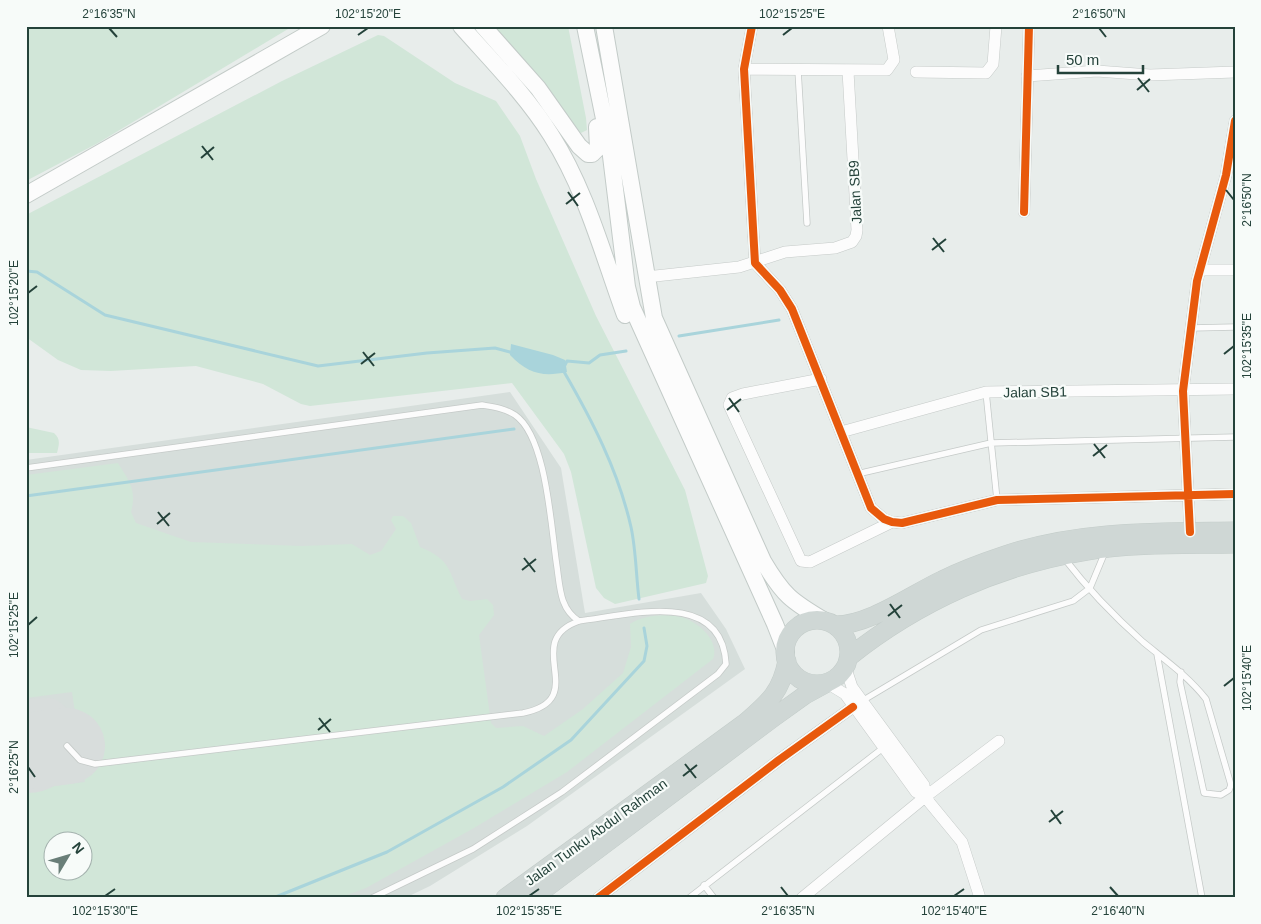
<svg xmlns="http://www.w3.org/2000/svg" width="1261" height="924" font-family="Helvetica,sans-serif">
<rect width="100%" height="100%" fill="#e8edeb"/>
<!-- built -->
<path fill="#d6dedb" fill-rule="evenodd" d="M510,392L561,468L585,613L701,593L726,629L745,669L527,826L430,886L405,898H26V460ZM52,842H82V872H52Z"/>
<!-- green -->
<path fill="#d1e6d8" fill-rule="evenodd" d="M26,26H293L98,143L26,181Z
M491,26H568L586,118L587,130L581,133L542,84Z
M378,35L384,36L455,83L496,101L520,136L536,179L596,316L685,490L708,576L706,583L615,604L604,598L596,588L571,472L564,454L512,383L310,406L301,404L263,384L196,366L111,371L81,370L58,360L26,337V215L282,81Z
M26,427L54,433C61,439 59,445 57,453H26Z
M118,463C129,481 137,489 131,512L136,523L191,542L302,546L352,544L370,555L381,551L396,529L391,520L393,516H403L411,523L420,547C452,560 448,571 462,599L470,601L487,599L493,605L494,615L479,635L491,723L496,728L523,726L544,736L583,709L623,673L631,647L630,624C642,615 669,613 684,618C699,623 720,641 713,659L567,772L474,828L366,888L339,898H26V790L85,782L72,692L26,698V475ZM52,842H82V872H52Z"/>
<!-- water -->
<path fill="#a9d4db" d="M511,344L553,355L565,360L567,372C543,377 528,374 510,355Z"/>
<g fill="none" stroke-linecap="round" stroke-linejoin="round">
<!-- stream -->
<path stroke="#a9d4db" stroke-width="3" d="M26,271L37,272L105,315L318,366L427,353L495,348L510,352L514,355
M679,336L779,320
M565,365L567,361L589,363L600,355L626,351
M563,370C592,420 618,470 631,527C636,550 636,575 639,599
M26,496L514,429
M273,898L387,852L503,787L571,740L644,661L647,646L644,628"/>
<!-- taxiway -->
<path stroke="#d8dddc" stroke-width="30" d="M26,714L49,713C83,736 61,779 26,778"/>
<!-- runway -->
<path stroke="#d8dddc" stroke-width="76" d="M26,751L67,746"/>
<!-- lane casing -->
<g stroke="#c5cac8" stroke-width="7">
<path id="lane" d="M798,70L807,223
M1191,328L1235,327
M986,392L997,500
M26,468L482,405C494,407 504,408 515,415C547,437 551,529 557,567C560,588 560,609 579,621
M857,474L991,443L1235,437
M1064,558C1087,588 1115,617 1143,642C1165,660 1188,676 1206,699L1231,785L1229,790L1221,795L1204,793L1180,682L1181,672
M1157,654L1202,898
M862,701L981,630L1073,601L1090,588L1105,552
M67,746L80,760L95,764L523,713C593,699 519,642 579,621C629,615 722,588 726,664L718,674L562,792L473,849L372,898
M704,885L714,898
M689,898L883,748"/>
</g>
<!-- street casing -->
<g stroke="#c5cac8" stroke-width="12">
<path id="street" d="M752,26L744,69L755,263L780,290L792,309L871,508L884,519L892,522L902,523L997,500L1235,494
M744,69L887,70L894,60L888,26
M916,72L986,73L993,64L996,26
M1027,76L1097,71L1150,75L1235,72
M1024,212L1029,26
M1200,270H1235
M646,277L739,267L785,252L835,248L852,242L856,236L857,230L848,71
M821,379L743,394L732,398L729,405L801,561L810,562L892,522
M841,432L986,392L1235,389
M1190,532L1183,391L1197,281L1226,175L1235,121
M845,666L852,687L924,785L925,797
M827,683L845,694L916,792L925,797L962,842L980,898
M598,898L779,760L853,707
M802,898L925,797L999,741"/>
</g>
<!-- secondary casing -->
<g stroke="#c3cbc8" stroke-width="18">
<path id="secondary" d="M461,26C492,61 526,95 551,135C586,190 603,255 625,315
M483,26L538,88L579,146L588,154H592L598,148L597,127
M585,26L610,148L627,287L632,307L775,624L786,652
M604,26L654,318L763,561C783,595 791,601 825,621
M26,195L322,26"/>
</g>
<!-- primary casing -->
<g stroke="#c3ccc9" stroke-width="19">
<path id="primary" d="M785 652a32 32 0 1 1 64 0a32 32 0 1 1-64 0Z
M834,625C868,626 912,594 942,580C962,570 984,562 1005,555C1079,530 1158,532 1235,531
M849,657C918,602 1000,565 1087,551C1135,543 1186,545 1235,544
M505,898L746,722C769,702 781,692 787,661
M533,898L773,718L805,695L827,683"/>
</g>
<!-- lane -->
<use href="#lane" stroke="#fcfcfc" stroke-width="5.5"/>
<!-- street -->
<use href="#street" stroke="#fcfcfc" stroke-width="11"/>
<!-- secondary -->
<use href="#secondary" stroke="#fcfcfc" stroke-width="16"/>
<!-- primary -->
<use href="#primary" stroke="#cfd7d5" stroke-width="18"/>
<!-- cycleway casing -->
<g stroke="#f7fbf9" stroke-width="11">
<path id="cycleway" d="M752,26L744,69L755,263L780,290L792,309L871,508L884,519L892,522L902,523L997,500L1235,494
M1024,212L1029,26
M1190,532L1183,391L1197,281L1226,175L1235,121
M598,898L779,760L853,707"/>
</g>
<!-- cycleway -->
<use href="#cycleway" stroke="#e8590c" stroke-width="8"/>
</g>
<!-- ticks -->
<path fill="none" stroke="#24423a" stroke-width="2" d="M109,28L117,37M1099,28L1106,37M358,35L368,28M783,35L792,28M1138,78L1149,92M1137,90L1150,79M202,146L213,160M201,158L214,147M1226,190L1234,200M568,192L578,206M566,204L580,193M933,238L944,252M932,250L946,239M28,293L37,286M363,352L374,366M1224,354L1234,346M361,364L375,353M729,398L739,412M727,410L741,399M1094,444L1105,458M1093,456L1107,445M158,512L169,526M157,524L170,513M524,558L535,572M522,570L536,559M890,604L900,618M888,616L902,605M28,625L37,617M1224,686L1234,678M319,718L330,732M318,730L331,719M685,764L696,778M28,767L35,777M683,776L697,765M1051,810L1061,824M1049,822L1063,811M781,887L788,896M1110,887L1118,896M105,896L115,889M529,896L539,889M954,896L964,889"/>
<g text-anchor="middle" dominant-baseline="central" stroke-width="4.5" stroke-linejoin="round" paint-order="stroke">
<!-- street labels -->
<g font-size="14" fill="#24423a" stroke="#f7fbf9">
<text transform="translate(855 192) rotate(-93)">Jalan SB9</text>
<text transform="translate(1035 392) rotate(-1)">Jalan SB1</text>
<text transform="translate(596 832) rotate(-36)">Jalan Tunku Abdul Rahman</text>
</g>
</g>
<!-- border -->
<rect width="1261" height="924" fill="none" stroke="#f7fbf9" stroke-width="55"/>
<!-- north arrow -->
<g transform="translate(68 856) rotate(52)"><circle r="24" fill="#f7fbf9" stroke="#a3b1ad"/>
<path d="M0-4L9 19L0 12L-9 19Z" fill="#697e78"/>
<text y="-8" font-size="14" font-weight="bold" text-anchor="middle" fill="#24423a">N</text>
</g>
<!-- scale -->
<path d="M1058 65v8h85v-8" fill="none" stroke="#24423a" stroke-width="2.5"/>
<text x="1066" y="65" font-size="15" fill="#24423a" stroke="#f7fbf9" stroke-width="4" paint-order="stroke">50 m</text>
<rect x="28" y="28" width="1206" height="868" fill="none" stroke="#24423a" stroke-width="2"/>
<g font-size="12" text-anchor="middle" fill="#24423a">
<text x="109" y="18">2°16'35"N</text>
<text x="368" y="18">102°15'20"E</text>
<text x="792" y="18">102°15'25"E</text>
<text x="1099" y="18">2°16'50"N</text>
<text transform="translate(1247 200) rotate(-90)" y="4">2°16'50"N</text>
<text transform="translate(14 293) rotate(-90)" y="4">102°15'20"E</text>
<text transform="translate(1247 346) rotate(-90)" y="4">102°15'35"E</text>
<text transform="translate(14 625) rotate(-90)" y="4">102°15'25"E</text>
<text transform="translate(1247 678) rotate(-90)" y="4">102°15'40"E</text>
<text transform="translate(14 767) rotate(-90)" y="4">2°16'25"N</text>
<text x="105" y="915">102°15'30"E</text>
<text x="529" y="915">102°15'35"E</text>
<text x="788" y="915">2°16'35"N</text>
<text x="954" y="915">102°15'40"E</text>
<text x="1118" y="915">2°16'40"N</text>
</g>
</svg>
